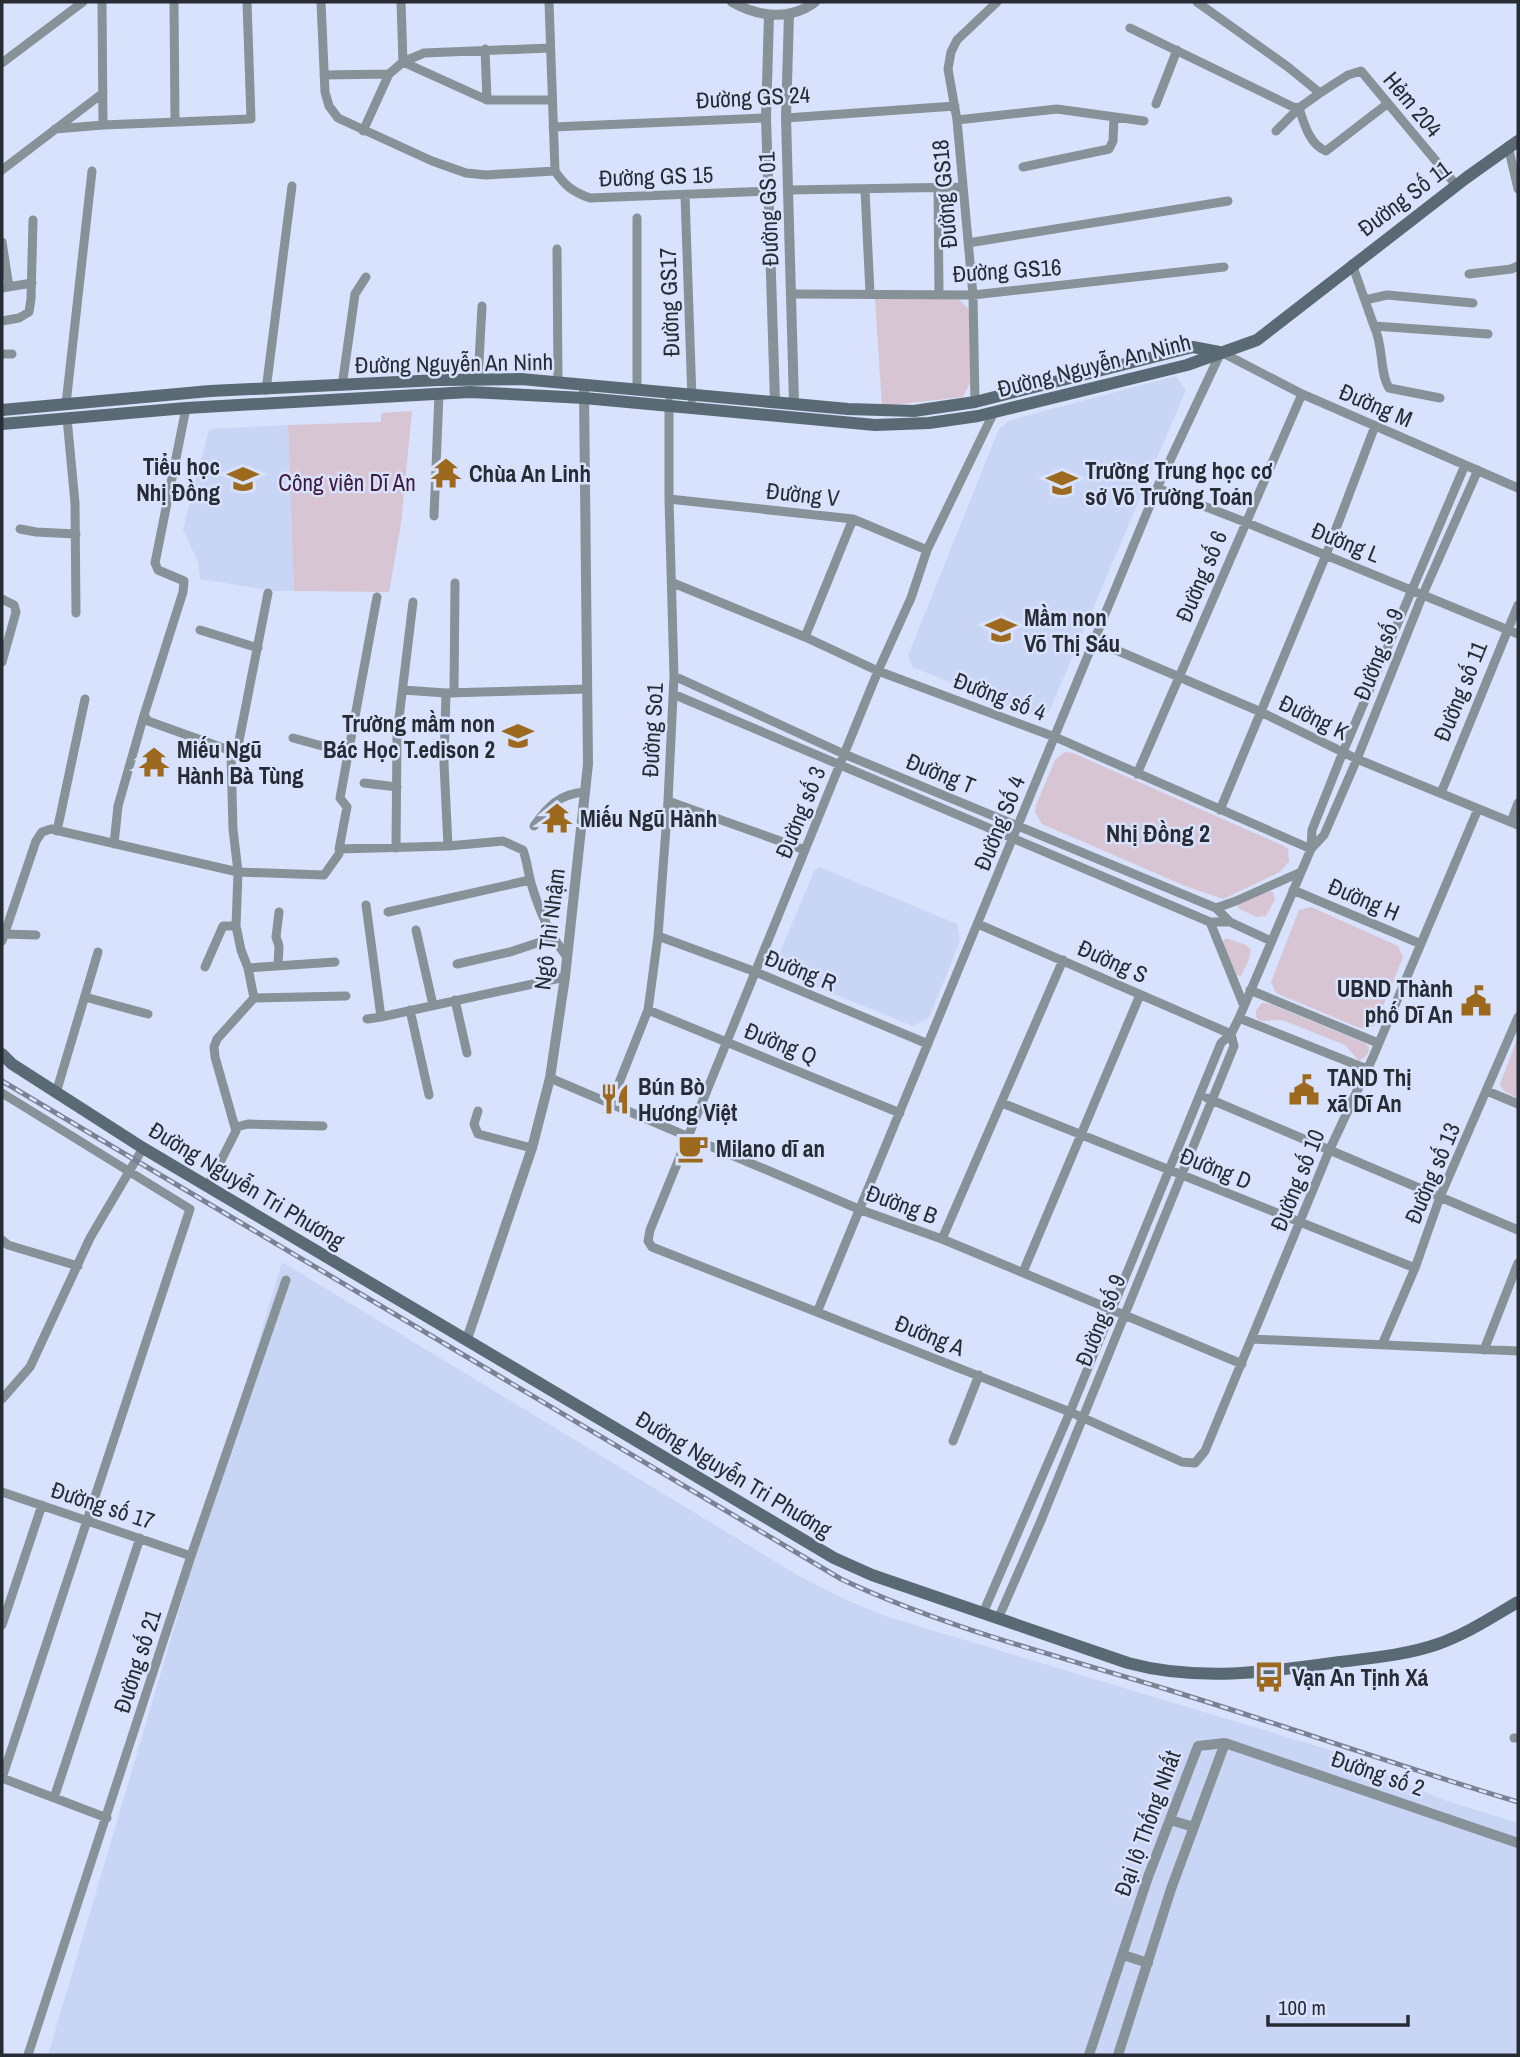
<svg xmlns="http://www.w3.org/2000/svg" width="1520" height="2057" font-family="'Archivo Narrow',sans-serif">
<rect width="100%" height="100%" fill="#d8e2fc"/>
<!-- built -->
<path fill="#c8d5f4" d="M1176,376L1186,390L1049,712L1028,714L912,667L908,655L999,429L1010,420Z
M288,425L294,591H274L200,579L198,562L183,530L209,429Z
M820,867L957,924L960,941L929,1018L913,1026L779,972L776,962L814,871Z
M282,1262L799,1576L842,1598L885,1616L1333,1751L1441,1799L1518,1823V2055H48Z"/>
<!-- green -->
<path fill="#d7c5d3" d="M957,297L970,311L971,381L963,397L882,406L875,299Z
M412,411L401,524L389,592L294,591L288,425L381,422V413Z
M1065,752L1073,753L1284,846L1288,849L1289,861L1280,872L1223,899L1185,886L1042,824L1035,812L1036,805L1055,760Z
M1269,891L1273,892L1275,899L1266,916L1256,917L1238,908L1239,903Z
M1311,907L1398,946L1403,957L1375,1026L1365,1029L1357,1027L1276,993L1271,982L1299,910Z
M1226,938L1246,945L1251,949L1248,962L1241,976L1236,975L1234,972L1222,942Z
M1262,1003H1268L1365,1043L1369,1047L1368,1054L1359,1061L1345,1045L1282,1020L1260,1021L1256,1017V1010Z
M1518,1037V1099L1504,1091L1500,1084Z"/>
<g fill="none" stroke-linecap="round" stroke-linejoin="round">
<!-- minor -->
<path stroke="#869198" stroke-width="9" d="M102,2L103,125
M174,2L175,122
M321,2L325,92L329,106L338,118L432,161L466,173L486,175L555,171
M401,2L403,62L487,100
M549,2L555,171
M1197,2L1288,67L1320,93L1348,75L1361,71L1456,185
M1130,28L1293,107L1299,108L1320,93
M485,49L487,100H552
M2,63L83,2
M324,75L389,74
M1156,104L1177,50
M786,118L955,106
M957,120L1057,109L1144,121
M553,127L766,118
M55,129L103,125L251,119L247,2
M363,131L389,74L403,62L424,53L550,48
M1276,131L1299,108C1304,124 1310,145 1326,151L1387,104
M1508,146L1518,189
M1023,167L1109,149L1113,141L1114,117
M2,170L103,93
M555,171C565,186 573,192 590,198L769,191
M938,188L939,294
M789,190L963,187
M865,190L870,293
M685,195L692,399
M637,218V389
M2,242L9,287
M968,243L1228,201
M557,249L558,381
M1352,264L1374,326L1488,334
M1469,274L1511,269L1518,266
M2,288L32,283
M792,294L973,295L1224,267
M1365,300L1387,295L1473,303
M2,321L19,318L29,312L31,299L33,220
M1374,326C1384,346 1379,372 1389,388L1440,398
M2,354H12
M478,380L482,306
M342,386L355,294L366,277
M266,390L292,186
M975,402L973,295L957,120L948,69L951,52L957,40L997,2
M66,404L92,171
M186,408L155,563L158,570L184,581L183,592L144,715L148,721L226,749L231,754L233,829L238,872L236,926L241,950L248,968L254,998L217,1039L214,1047L215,1057L236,1131L208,1186
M994,412L927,550L911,598L878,671L650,1230L648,1241L652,1247L1070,1412L1182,1462L1195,1463L1205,1451L1329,1151L1373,1057L1478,809
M67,418L75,503L76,613
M1157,488L1245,522L1518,634
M669,499L853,519L927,550
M434,516L439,394
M20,529L36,532L76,534
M673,583L805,637L878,671L1055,737L1311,849
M377,597L340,798L347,807L339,849L448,846L503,841L523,850C527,861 528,872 531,883C539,911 549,934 567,957
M2,599L14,605L16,612L2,662
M200,630L258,648
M805,637L853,519
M1095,641L1261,712L1357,759L1518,825
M674,676L844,754L1216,908L1230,922L1271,941
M403,690L446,693L587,689
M446,693L444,764L448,846
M454,693L455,583
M673,694L1210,922H1230
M293,738L348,753
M231,754L238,746L268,593
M1137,774L1302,394
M364,783L397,787
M1441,793L1518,605
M668,801L805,850
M1220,810L1326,555L1375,426
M1511,822L1518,803
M534,826C548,806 559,794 585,792
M57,831L85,699
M114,844L118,806L144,715
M396,848L397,735L413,602
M1311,849L1324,835L1357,759L1423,594L1478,470
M1293,890L1421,944
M366,905L381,1017L565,977
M1216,908L1236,901L1301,872
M388,912L530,880
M1210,922L1244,1006
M978,924L1231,1034
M416,930L433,1005
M4,934L36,935
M658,936L756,972L928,1044
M2,941L36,841L42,832L51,829L238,872L324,875L339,854
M457,964L510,952L552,938
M278,966L279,946L276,937L279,912
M205,967L223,926H236
M248,968L335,962
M1250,990L1378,1043
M85,997L148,1014
M254,998L346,996
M455,1000L467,1053
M410,1010L429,1095
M648,1010L900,1113
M1239,1018L1367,1069
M367,1019L381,1017
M550,1078L861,1210L942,1239L1242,1364
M1487,1091L1518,1104
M2,1093L190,1209L2,1778
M56,1093L98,952
M1207,1098L1518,1230
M611,1103L648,1010L658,936L668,801L674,676L669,499V402
M1002,1103L1415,1268
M478,1111L474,1124L478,1134L532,1148
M236,1127L248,1124L323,1126
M942,1239L1063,960
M2,1240L8,1245L78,1266
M1023,1272L1140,995
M818,1310L1157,488L1221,352L1302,394L1518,488
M1252,1339L1518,1351
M1382,1345L1415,1268L1440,1197L1518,1017
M1484,1350L1518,1263
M2,1399L30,1367L90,1238L143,1148
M953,1441L979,1375
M2,1492L191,1556
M983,1613L1070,1412L1221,1043L1231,1034L1239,1018L1311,849L1312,830L1343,752L1465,465
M998,1619L1040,1523L1234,1046L1231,1034
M2,1625L42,1505
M1514,1738H1518
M2,1778L107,1818
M54,1798L140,1538
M28,2055L191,1556L286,1280"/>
<!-- tertiary -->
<path stroke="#869198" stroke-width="10" d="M732,2C758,17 790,21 815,2
M789,14L786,118L794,403
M769,15L766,118L775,401
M467,1339L532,1148L550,1078L565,977L588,764L584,391
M1170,1820L1194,1827
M1123,1955L1148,1963
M1089,2055L1148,1877L1198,1746L1225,1743L1518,1843
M1118,2055L1171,1889L1225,1743"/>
<!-- secondary -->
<path stroke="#5a6a74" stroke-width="12" d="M2,410L210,391L439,380L521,379L848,409L914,411L975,402L1193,347L1219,352
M2,424L186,408L470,392L584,398L875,425L929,423L978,416L1187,365L1257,340L1466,178L1518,141
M2,1054L12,1064L143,1148L834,1558L872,1575L1128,1663C1198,1682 1268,1672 1339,1662C1372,1658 1406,1655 1438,1644C1467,1634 1492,1617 1518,1602"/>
<!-- rail casing -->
<g stroke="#7a8192" stroke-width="5">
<path id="rail" d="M2,1081L841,1579C945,1628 1059,1656 1169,1690C1286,1726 1401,1767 1518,1802"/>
</g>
<!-- rail -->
<use href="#rail" stroke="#d8e2fc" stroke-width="2.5" stroke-dasharray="8" stroke-linecap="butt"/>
</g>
<!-- icons -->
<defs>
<g id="temple-bare" transform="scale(2.415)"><path d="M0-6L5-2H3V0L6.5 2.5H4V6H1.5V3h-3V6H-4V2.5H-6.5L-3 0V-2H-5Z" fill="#9c691f" stroke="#d8e2fc" stroke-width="2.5" paint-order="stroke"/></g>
<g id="school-bare" transform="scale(2.415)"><path d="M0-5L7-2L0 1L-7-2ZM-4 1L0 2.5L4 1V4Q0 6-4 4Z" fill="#9c691f" stroke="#d8e2fc" stroke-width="2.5" paint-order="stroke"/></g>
<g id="civic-bare" transform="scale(2.415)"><path d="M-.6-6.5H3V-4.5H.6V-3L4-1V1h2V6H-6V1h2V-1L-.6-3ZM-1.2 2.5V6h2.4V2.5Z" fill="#9c691f" stroke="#d8e2fc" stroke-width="2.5" paint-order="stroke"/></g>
<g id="restaurant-bare" transform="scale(2.415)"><path d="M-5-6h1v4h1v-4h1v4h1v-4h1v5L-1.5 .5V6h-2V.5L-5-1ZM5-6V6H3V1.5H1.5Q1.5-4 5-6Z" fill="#9c691f" stroke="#d8e2fc" stroke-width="2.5" paint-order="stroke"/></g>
<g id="cafe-bare" transform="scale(2.415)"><path d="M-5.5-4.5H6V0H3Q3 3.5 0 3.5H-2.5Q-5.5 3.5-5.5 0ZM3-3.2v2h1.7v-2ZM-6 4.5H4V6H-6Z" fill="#9c691f" stroke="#d8e2fc" stroke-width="2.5" paint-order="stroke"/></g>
<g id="bus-bare" transform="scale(2.415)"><path d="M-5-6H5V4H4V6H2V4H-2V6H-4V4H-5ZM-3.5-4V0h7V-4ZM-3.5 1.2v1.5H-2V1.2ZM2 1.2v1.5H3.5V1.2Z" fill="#9c691f" stroke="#d8e2fc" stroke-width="2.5" paint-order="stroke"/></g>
</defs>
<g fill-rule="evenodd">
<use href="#temple-bare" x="446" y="473"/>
<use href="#school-bare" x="243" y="479"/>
<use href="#school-bare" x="1062" y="483"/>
<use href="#school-bare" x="1001" y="630"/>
<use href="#school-bare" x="518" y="736"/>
<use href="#temple-bare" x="154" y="762"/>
<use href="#temple-bare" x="557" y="818"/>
<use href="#civic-bare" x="1476" y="1001"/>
<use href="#civic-bare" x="1304" y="1090"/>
<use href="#restaurant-bare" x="615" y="1099"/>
<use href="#cafe-bare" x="693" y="1148"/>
<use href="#bus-bare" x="1269" y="1677"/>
</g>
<g text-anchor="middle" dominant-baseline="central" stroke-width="5" stroke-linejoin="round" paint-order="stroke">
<!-- street labels -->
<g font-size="23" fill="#272b34" stroke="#d8e2fc">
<text transform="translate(753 97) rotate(-3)">Đường GS 24</text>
<text transform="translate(1413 104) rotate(50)">Hẻm 204</text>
<text transform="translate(656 176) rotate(-2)">Đường GS 15</text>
<text transform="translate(944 194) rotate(-95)">Đường GS18</text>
<text transform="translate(1404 198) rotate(-37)">Đường Số 11</text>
<text transform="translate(768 209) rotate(-92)">Đường GS 01</text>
<text transform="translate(1007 270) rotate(-4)">Đường GS16</text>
<text transform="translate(669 302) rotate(-92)">Đường GS17</text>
<text transform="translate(454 363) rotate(-1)">Đường Nguyễn An Ninh</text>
<text transform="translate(1094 365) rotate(-14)">Đường Nguyễn An Ninh</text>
<text transform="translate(1376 405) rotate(23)">Đường M</text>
<text transform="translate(803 494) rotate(6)">Đường V</text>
<text transform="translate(1346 542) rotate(22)">Đường L</text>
<text transform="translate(1201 576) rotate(-67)">Đường số 6</text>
<text transform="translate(1378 654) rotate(-68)">Đường số 9</text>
<text transform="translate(1460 691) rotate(-68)">Đường số 11</text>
<text transform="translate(1000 696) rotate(21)">Đường số 4</text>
<text transform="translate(1314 717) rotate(26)">Đường K</text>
<text transform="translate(652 730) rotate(-87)">Đường So1</text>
<text transform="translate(941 773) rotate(22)">Đường T</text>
<text transform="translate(800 812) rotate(-68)">Đường số 3</text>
<text transform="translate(999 823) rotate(-68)">Đường Số 4</text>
<text transform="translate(1364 899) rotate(23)">Đường H</text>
<text transform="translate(549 929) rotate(-83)">Ngô Thì Nhậm</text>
<text transform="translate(1113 961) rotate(24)">Đường S</text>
<text transform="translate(801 970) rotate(22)">Đường R</text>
<text transform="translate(781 1043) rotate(22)">Đường Q</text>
<text transform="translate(1216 1168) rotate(22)">Đường D</text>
<text transform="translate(1432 1173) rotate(-67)">Đường số 13</text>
<text transform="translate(1297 1180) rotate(-68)">Đường số 10</text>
<text transform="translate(247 1185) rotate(31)">Đường Nguyễn Tri Phương</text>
<text transform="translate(902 1204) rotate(20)">Đường B</text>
<text transform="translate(1100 1320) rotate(-68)">Đường số 9</text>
<text transform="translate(930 1335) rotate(22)">Đường A</text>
<text transform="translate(734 1474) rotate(31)">Đường Nguyễn Tri Phương</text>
<text transform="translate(103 1505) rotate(18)">Đường số 17</text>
<text transform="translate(137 1661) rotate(-72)">Đường số 21</text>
<text transform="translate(1378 1773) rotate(19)">Đường số 2</text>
<text transform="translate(1147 1823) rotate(-70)">Đại lộ Thống Nhất</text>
</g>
<!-- poi labels -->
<g font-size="23" font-weight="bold" fill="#272b34" stroke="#d8e2fc" text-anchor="start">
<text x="220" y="466" text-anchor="end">Tiểu học<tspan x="220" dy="26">Nhị Đồng</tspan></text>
<text x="1085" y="470">Trường Trung học cơ<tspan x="1085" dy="26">sở Võ Trường Toản</tspan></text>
<text x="469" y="473">Chùa An Linh</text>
<text x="1024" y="617">Mầm non<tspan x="1024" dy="26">Võ Thị Sáu</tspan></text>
<text x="495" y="723" text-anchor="end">Trường mầm non<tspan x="495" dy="26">Bác Học T.edison 2</tspan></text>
<text x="177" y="749">Miếu Ngũ<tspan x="177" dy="26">Hành Bà Tùng</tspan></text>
<text x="580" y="818">Miếu Ngũ Hành</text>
<text x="1453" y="988" text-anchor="end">UBND Thành<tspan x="1453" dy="26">phố Dĩ An</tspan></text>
<text x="1327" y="1077">TAND Thị<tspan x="1327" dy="26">xã Dĩ An</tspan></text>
<text x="638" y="1086">Bún Bò<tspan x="638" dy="26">Hương Việt</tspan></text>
<text x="716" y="1148">Milano dĩ an</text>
<text x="1292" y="1677">Vạn An Tịnh Xá</text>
</g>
<!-- park labels -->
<g font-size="23" fill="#411a3b" stroke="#d8e2fc">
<text x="347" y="482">Công viên Dĩ An</text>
</g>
<!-- neighbourhood labels -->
<g font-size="24" font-weight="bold" fill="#272b34" stroke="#d8e2fc">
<text x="1158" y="833">Nhị Đồng 2</text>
</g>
</g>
<!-- border -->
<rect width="1520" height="2057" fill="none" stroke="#272b34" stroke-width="7"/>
<!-- scale -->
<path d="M1268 2015v10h140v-10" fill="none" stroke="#272b34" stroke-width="3.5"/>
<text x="1278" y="2015" font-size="21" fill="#272b34" stroke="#d8e2fc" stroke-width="5" paint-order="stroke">100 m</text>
</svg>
